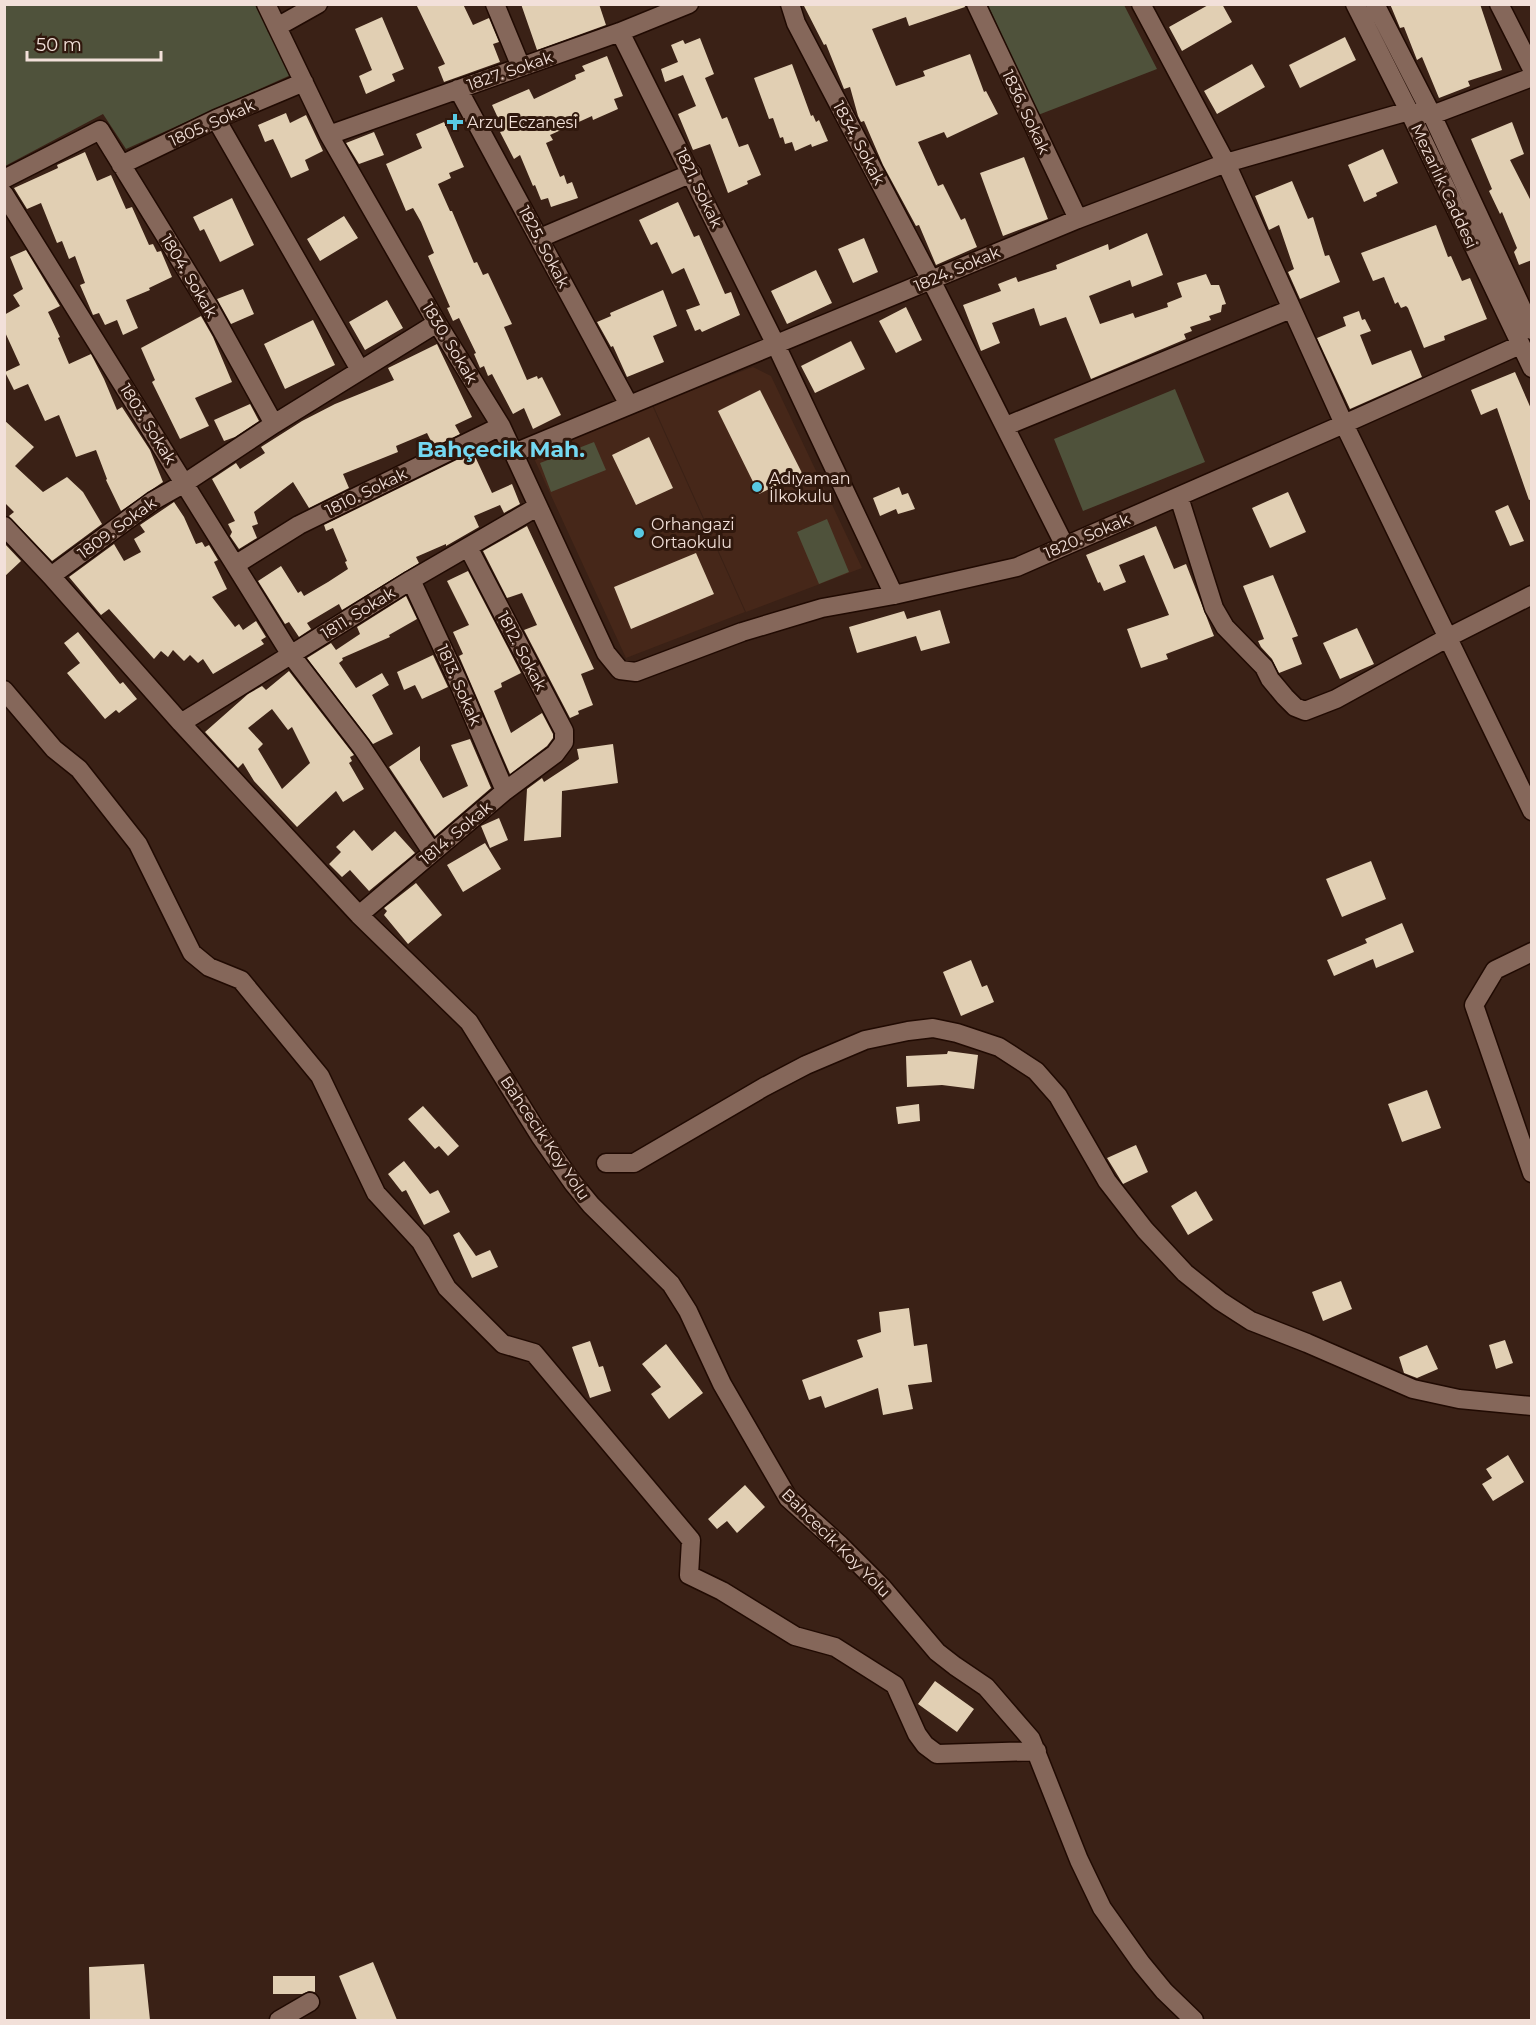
<svg xmlns="http://www.w3.org/2000/svg" width="1536" height="2025" font-family="Montserrat,sans-serif">
<rect width="100%" height="100%" fill="#3a2116"/>
<!-- built -->
<path fill="#462719" d="M753,367L771,376L862,568L746,612L653,405Z
M652,405L745,612L626,658L532,454Z"/>
<!-- green -->
<path fill="#4f523b" d="M5,5H255L293,74L126,149L103,114L5,166Z
M988,5H1124L1157,69L1038,115Z
M1175,389L1205,462L1083,511L1054,439Z
M594,442L606,470L551,492L540,463Z
M827,519L849,572L819,584L797,532Z"/>
<!-- building -->
<path fill="#e1cfb3" fill-rule="evenodd" d="M416,4H463L473,25L489,18L499,42L493,44L500,62L444,82L438,67L445,64Z
M521,4H599L606,25L537,50Z
M803,4H964L965,7L909,26L906,17L872,29L896,86L925,76L923,71L970,54L984,92L986,91L998,114L947,138L944,132L918,142L938,186L943,184L961,220L965,218L977,247L936,265L919,225L916,226L883,165L864,121L861,122L858,116L850,87L844,89L826,44L824,45Z
M1210,4H1222L1232,22L1182,51L1169,27Z
M1390,4H1480L1502,70L1468,81L1470,86L1439,98L1422,57L1417,60L1404,27L1400,28Z
M382,17L404,69L392,74L395,81L366,94L359,76L372,70L355,29Z
M1345,37L1356,60L1300,88L1289,65Z
M700,38L714,74L705,78L722,119L727,117L739,147L748,144L761,175L747,181L748,184L728,193L710,144L693,150L678,114L696,106L683,75L665,82L661,69L678,62L671,45L683,40L685,44Z
M607,56L623,96L614,99L618,109L593,120L592,116L550,135L553,140L546,143L560,177L564,175L567,184L572,182L578,198L551,207L548,198L541,200L535,185L533,186L520,155L514,159L500,132L504,131L492,105L529,89L534,99L576,79L575,75L585,71L582,66Z
M792,64L811,116L813,115L816,122L819,120L828,141L812,147L811,144L795,151L792,142L785,144L783,137L780,138L773,118L769,119L754,78Z
M1252,64L1265,87L1217,114L1204,91Z
M286,113L290,123L306,115L323,151L305,160L309,170L291,178L273,139L265,142L258,125Z
M444,122L464,167L449,173L451,178L438,184L450,211H452L474,263L477,262L483,275L488,273L512,324L504,327L527,380L537,376L538,379L542,377L561,415L533,429L524,408L513,414L492,374L488,376L484,366L480,368L474,354L476,353L459,318L453,321L447,308L450,307L428,256L434,253L421,222L413,208L406,211L386,164L422,148L416,134Z
M1512,122L1524,154L1510,160L1532,203V260L1519,265L1514,252L1517,248L1502,212L1500,214L1489,191L1492,189L1471,139Z
M374,132L384,155L359,164L346,143Z
M1383,149L1398,183L1376,193L1377,196L1364,202L1348,165Z
M85,152L97,181L111,175L126,209L132,207L149,245L153,244L157,252L161,251L172,277L149,288L150,290L126,300L138,328L123,335L117,320L105,325L99,313L93,315L80,285L85,283L75,256L69,259L62,241L57,243L41,203L27,209L14,188L58,168L57,165Z
M1024,157L1048,219L1003,236L980,173Z
M1292,181L1308,219L1313,217L1325,256L1329,255L1340,282L1300,299L1288,272L1294,269L1279,225L1269,230L1255,196Z
M232,198L254,245L220,262L204,229L200,231L193,217Z
M678,202L694,237L699,235L725,294L731,292L740,315L702,332L700,329L695,331L686,310L700,305L684,268L672,274L657,242L651,245L639,220Z
M344,216L358,238L320,261L307,239Z
M1436,225L1448,257L1451,256L1462,281L1470,278L1487,319L1444,336L1445,340L1424,348L1408,308L1406,306L1401,308L1398,302L1395,304L1384,277L1373,281L1361,253Z
M1147,233L1163,275L1132,287L1130,280L1089,296L1100,324L1133,313L1135,318L1168,307L1167,303L1182,297L1177,283L1206,274L1211,285H1219L1226,304L1222,305L1221,312L1209,316L1211,320L1190,327L1192,331L1184,334L1186,339L1091,379L1066,317L1040,326L1034,308L992,323L1000,343L981,351L963,305L1001,291L998,284L1016,277L1018,282L1057,269L1056,265L1108,244L1109,250Z
M864,238L878,272L853,283L838,249Z
M26,250L60,306L48,312L60,337L58,338L69,364L91,354L104,379L117,410L122,407L150,450L163,482L121,511L106,480L107,479L96,450L76,457L59,415L45,421L28,384L14,390L5,372L20,365L4,330V315L20,306L13,295L23,289L10,257Z
M816,270L832,303L787,324L771,291Z
M243,289L254,314L231,324L217,299Z
M663,290L677,326L653,336L664,362L627,377L613,346L611,347L597,322L611,316L610,313Z
M387,300L403,328L365,350L349,322Z
M906,307L922,340L896,353L879,321Z
M1359,311L1362,320L1365,319L1371,331L1360,335L1372,365L1411,350L1422,377L1350,409L1317,338L1346,326L1343,317Z
M201,316L213,337L232,382L195,398L209,426L180,439L152,382L155,380L141,348Z
M313,320L335,365L285,389L264,344Z
M851,341L865,369L815,393L801,366Z
M437,344L472,417L455,425L460,434L434,447L427,433L396,446L398,452L343,474L349,488L309,508L293,482L254,512L258,524L252,526L257,538L239,549L230,536L232,532L228,524L235,521L212,479L236,463L240,469L265,453L261,447L302,421L335,404L394,380L388,368Z
M1515,372L1532,411V499L1529,500L1497,408L1481,415L1471,390Z
M760,390L802,473L759,494L718,411Z
M250,404L259,421L235,437L224,441L214,420Z
M4,420L34,447L15,466L43,492L67,477L83,492L102,524L52,561L9,516L14,512L4,502Z
M649,437L673,488L636,505L612,455Z
M473,452L492,493L512,484L520,504L504,513L500,505L474,516L479,527L446,546V544L416,557L419,563L342,610L339,604L307,623L311,629L299,637L289,622L285,624L258,581L281,566L298,593L301,591L304,596L328,582L348,569L345,562L347,561L333,528L326,531L324,525Z
M899,487L902,495L908,493L915,509L898,514L896,509L880,516L873,498Z
M1288,492L1306,532L1270,548L1252,508Z
M174,502L184,517L196,544L202,542L205,547L209,545L218,560L214,562L227,589L212,597L235,627L239,624L243,630L256,621L266,637L261,640L264,644L213,674L203,659L198,663L190,655L184,661L173,650L168,657L161,651L154,659L109,609L101,615L69,577L114,544L124,561L141,552L134,539L145,532L140,525Z
M1508,505L1524,541L1510,546L1495,511Z
M527,526L594,669L581,674L593,705L578,711L579,714L570,718L524,630L537,625L522,593L507,598L483,551Z
M1156,526L1174,569L1186,564L1214,636L1166,654L1168,659L1141,668L1127,629L1169,615L1144,555L1119,565L1126,582L1104,591L1100,582L1098,583L1086,555Z
M4,543L21,561L4,577Z
M696,553L714,594L631,629L614,587Z
M468,571L521,673L501,683L502,687L494,691L511,733L542,713L553,734V738L547,746L510,774L459,656L463,654L453,632L469,625L447,581Z
M1273,575L1298,636L1292,638L1302,664L1279,673L1272,659L1261,647L1258,641L1264,639L1243,586Z
M406,596L417,619L389,635L390,637L342,658L343,660L339,663L356,688L382,673L389,685L372,695L393,734L373,744L307,658L331,643L336,650L360,634L357,627Z
M940,610L950,643L921,651L916,636L857,653L849,627L904,611L907,619Z
M1357,628L1374,664L1340,679L1323,643Z
M78,632L120,684L123,682L137,699L119,713L116,710L105,719L67,673L80,663L64,643Z
M433,655L448,687L422,699L415,685L404,690L397,672Z
M289,671L354,755L350,757L352,761L349,763L364,789L343,802L336,791L297,827L254,781L243,763L238,768L205,732L248,694L262,686L266,690ZM272,709L288,730L292,727L310,763L282,789L258,749L263,744L248,728Z
M470,739L491,788L435,836L389,767L420,746V760L443,798L468,786L451,745Z
M613,744L618,783L562,791L561,837L524,841L527,789L542,778L544,782L579,759L577,749Z
M499,818L508,840L490,848L481,826Z
M354,830L372,851L395,831L415,853L369,891L350,870L342,877L329,864L341,852L336,847Z
M485,843L501,869L463,892L447,865Z
M1371,861L1386,899L1342,917L1326,879Z
M416,883L442,915L408,944L384,915L387,911L384,908Z
M1402,923L1414,952L1376,968L1373,959L1334,976L1327,960L1367,943L1365,939Z
M971,960L982,987L987,985L994,1002L961,1016L943,972Z
M948,1051L978,1055L974,1089L942,1085L907,1087L906,1056L947,1054Z
M1427,1090L1441,1128L1402,1142L1388,1104Z
M919,1104L920,1121L898,1124L896,1107Z
M423,1106L459,1146L448,1156L439,1146L435,1149L408,1119Z
M1136,1145L1148,1172L1123,1184L1107,1158Z
M404,1161L430,1194L438,1190L450,1212L424,1225L406,1190L402,1192L388,1174Z
M1196,1191L1213,1220L1188,1235L1171,1206Z
M459,1232L476,1256L490,1250L498,1267L472,1278L453,1235Z
M1341,1281L1352,1309L1323,1321L1312,1292Z
M909,1308L914,1346L927,1344L932,1382L908,1385L913,1409L883,1415L878,1388L825,1408L821,1396L809,1400L802,1380L863,1357L857,1340L881,1332L879,1312Z
M1505,1340L1513,1363L1496,1369L1489,1345Z
M590,1341L599,1367L603,1366L611,1391L590,1398L572,1347Z
M666,1344L703,1393L669,1419L651,1394L661,1387L642,1364Z
M1427,1345L1438,1369L1417,1378L1404,1373L1399,1357Z
M1508,1455L1524,1482L1493,1501L1482,1484L1492,1478L1486,1469Z
M745,1485L765,1507L737,1533L727,1521L717,1529L708,1519Z
M935,1681L974,1709L957,1732L918,1704Z
M373,1962L397,2020H357L339,1976Z
M144,1964L150,2020H90L89,1967Z
M273,1976H315V1992L309,1991L302,1994H273Z"/>
<g fill="none" stroke-linecap="round" stroke-linejoin="round">
<!-- minor casing -->
<g stroke="#200a02" stroke-width="21">
<path id="minor" d="M266,4L329,135L437,323L501,426L606,653L620,670L636,672L742,632L822,608L894,595L1017,567L1344,424L1520,345
M495,4L521,67
M790,4L796,23L931,280L1065,546
M976,4L1078,219
M1141,4L1226,163L1344,424L1532,811
M1355,4L1409,111L1532,368
M1375,4L1432,115L1532,330
M1499,4L1532,69
M277,27L318,4
M620,32L776,345L894,595
M458,89L629,405
M216,119L360,370
M329,135L620,32L689,4
M121,165L216,119L304,82
M4,179L100,130L209,307L274,424
M4,194L291,655L361,746L432,852
M540,238L692,173
M1006,426L1291,309
M514,453L1078,219L1226,163L1409,111L1432,115L1532,77
M1179,497L1214,608L1225,627L1264,667L1270,679L1285,697L1295,707L1305,711L1336,699L1447,638L1532,595
M4,526L51,576L181,723L359,915L469,1022L540,1136L573,1183L591,1205L671,1284L688,1311L722,1384L788,1498L840,1545L882,1587L937,1652L955,1666L986,1687L1031,1739L1079,1860L1102,1908L1141,1963L1164,1991L1194,2020
M235,565L299,525L501,426
M51,576L153,501L185,483L274,424L437,323
M411,580L457,679L505,791
M4,690L54,749L79,769L138,844L192,953L209,967L241,980L320,1076L376,1193L421,1242L447,1288L503,1344L534,1353L691,1540L689,1575L722,1591L795,1636L835,1647L895,1685L917,1734L925,1745L937,1754L1037,1751
M181,723L411,580L537,507
M359,915L505,791L555,754L564,742V731L468,547
M1532,952L1495,970L1474,1005L1532,1173
M606,1163H634L764,1087L806,1065L865,1040L908,1031L933,1028L957,1033L999,1047L1036,1071L1058,1096L1107,1181L1145,1230L1185,1273L1220,1301L1251,1321L1307,1343L1413,1389L1459,1399L1532,1406
M279,2020L310,2002"/>
</g>
<!-- minor -->
<use href="#minor" stroke="#85675a" stroke-width="18"/>
</g>
<!-- markers -->
<g fill="#58c9e3" stroke="#30180d" stroke-width="2">
<path d="M452 113h6v6h6v6h-6v6h-6v-6h-6v-6h6z"/>
<circle cx="757" cy="487" r="6"/>
<circle cx="639" cy="533" r="6"/>
</g>
<g text-anchor="middle" dominant-baseline="central" stroke-width="6" stroke-linejoin="round" paint-order="stroke">
<!-- street labels -->
<g font-size="16" fill="#f2e0d9" stroke="#30180d">
<text transform="translate(510 71) rotate(-19)">1827. Sokak</text>
<text transform="translate(1026 112) rotate(65)">1836. Sokak</text>
<text transform="translate(212 123) rotate(-24)">1805. Sokak</text>
<text transform="translate(859 143) rotate(62)">1834. Sokak</text>
<text transform="translate(1444 186) rotate(65)">Mezarlık Caddesi</text>
<text transform="translate(699 188) rotate(64)">1821. Sokak</text>
<text transform="translate(544 247) rotate(62)">1825. Sokak</text>
<text transform="translate(957 269) rotate(-23)">1824. Sokak</text>
<text transform="translate(189 276) rotate(59)">1804. Sokak</text>
<text transform="translate(450 343) rotate(59)">1830. Sokak</text>
<text transform="translate(148 424) rotate(58)">1803. Sokak</text>
<text transform="translate(366 492) rotate(-26)">1810. Sokak</text>
<text transform="translate(117 528) rotate(-36)">1809. Sokak</text>
<text transform="translate(1087 536) rotate(-23)">1820. Sokak</text>
<text transform="translate(358 613) rotate(-32)">1811. Sokak</text>
<text transform="translate(522 651) rotate(62)">1812. Sokak</text>
<text transform="translate(459 685) rotate(66)">1813. Sokak</text>
<text transform="translate(456 833) rotate(-40)">1814. Sokak</text>
<text transform="translate(545 1138) rotate(56)">Bahcecik Koy Yolu</text>
<text transform="translate(836 1543) rotate(45)">Bahcecik Koy Yolu</text>
</g>
<!-- poi labels -->
<g font-size="16" fill="#f2e0d9" stroke="#30180d" text-anchor="start">
<text x="467" y="122">Arzu Eczanesi</text>
<text x="769" y="478">Adıyaman<tspan x="769" dy="18">İlkokulu</tspan></text>
<text x="651" y="524">Orhangazi<tspan x="651" dy="18">Ortaokulu</tspan></text>
</g>
<!-- district labels -->
<g font-size="22" font-weight="bold" fill="#74d8f1" stroke="#30180d">
<text x="501" y="449">Bahçecik Mah.</text>
</g>
</g>
<!-- border -->
<rect width="1536" height="2025" fill="none" stroke="#f2e0d9" stroke-width="12"/>
<!-- scale -->
<path d="M27 51v9h134v-9" fill="none" stroke="#f2e0d9" stroke-width="3"/>
<text x="36" y="51" font-size="18" fill="#f2e0d9" stroke="#30180d" stroke-width="4.5" paint-order="stroke">50 m</text>
</svg>
